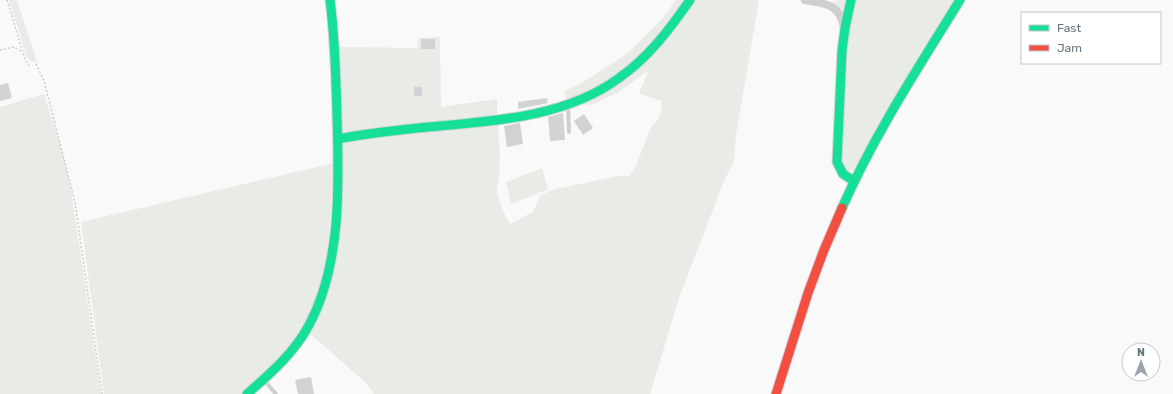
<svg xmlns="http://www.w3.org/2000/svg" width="1173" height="394" font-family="Rubik,sans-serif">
<rect width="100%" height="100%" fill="#f9f9f9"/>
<!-- green -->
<path fill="#e8ebe6" d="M9,0H17L37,62L31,61L27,57Z
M676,0H759L736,135L734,162L724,181L679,298L650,394H374L366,383L308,332L322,305L342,147L348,141L498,122L500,156L499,177L497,192L502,209L510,224L533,212L541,195L555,189L619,176H629L635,168L651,127L657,121L662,111L661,101L639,93L648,72H646L617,93L591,105L569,102L563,92L585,81L628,53L662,19Z
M839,0H847L843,14L833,3Z
M854,0H956L856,170L850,171H847L840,161L845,41Z
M440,37L441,107L497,99V117L345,134L341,132L338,47L417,48L419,38Z
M44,94L62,151L71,189L101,394H0V107Z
M334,163L327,266L309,315L284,354L242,394H104L81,222Z
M542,168L548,189L511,204L510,200L506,182Z"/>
<!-- building -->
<path fill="#d0d2d3" d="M421,39H435V49H421Z
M8,83L12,98L0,101V85Z
M414,87H422V96H414Z
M547,98L548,103L518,109V102Z
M563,113L565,140L550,141L548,117Z
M584,114L593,128L583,135L574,121Z
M520,123L523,144L507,147L504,126Z
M311,377L314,394H298L295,380Z"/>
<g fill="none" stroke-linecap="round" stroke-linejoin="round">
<!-- fast casing -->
<g stroke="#d5d6d7" stroke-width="11">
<path id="fast" d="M851,0L845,28L842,51L837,162L843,174L854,181
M338,139C368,133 398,130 428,127C492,121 565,118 619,78C648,58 670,29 690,0
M842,208C874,135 918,68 960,0
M247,394C271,373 294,353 309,325C342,264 339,182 337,115C336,76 335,38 330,0"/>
</g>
<!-- jam casing -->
<g stroke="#d5d6d7" stroke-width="11">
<path id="jam" d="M776,394L808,293L824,250L842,208"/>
</g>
<!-- path -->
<path stroke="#cbcccd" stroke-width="1.5" stroke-dasharray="2 2" stroke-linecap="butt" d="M7,0L25,59L29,66
M0,50L14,47L22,52
M36,64L44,81L75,202L102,394"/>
<!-- lane -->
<path stroke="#cecfd0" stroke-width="4" d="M568,105L569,132
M264,380L276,394"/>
<!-- street -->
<path stroke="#cecfd0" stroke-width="8" d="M805,0C825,4 839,3 844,27"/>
<!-- fast -->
<use href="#fast" stroke="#16e098" stroke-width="9"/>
<!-- jam -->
<use href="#jam" stroke="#f24e42" stroke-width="9"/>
</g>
<!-- legend -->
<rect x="1021" y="12" width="140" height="52" fill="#ffffff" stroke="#c1c8cd"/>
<rect x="1029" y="25" width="20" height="6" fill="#16e098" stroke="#c1c8cd"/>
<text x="1057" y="32" font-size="12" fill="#657683">Fast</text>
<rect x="1029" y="45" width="20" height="6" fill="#f24e42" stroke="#c1c8cd"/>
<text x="1057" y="52" font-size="12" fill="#657683">Jam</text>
<!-- north arrow -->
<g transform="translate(1141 362)"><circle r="19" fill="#ffffff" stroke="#c1c8cd"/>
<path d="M0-3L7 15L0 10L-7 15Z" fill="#99a4ac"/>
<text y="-6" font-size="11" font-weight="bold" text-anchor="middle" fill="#657683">N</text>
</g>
</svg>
